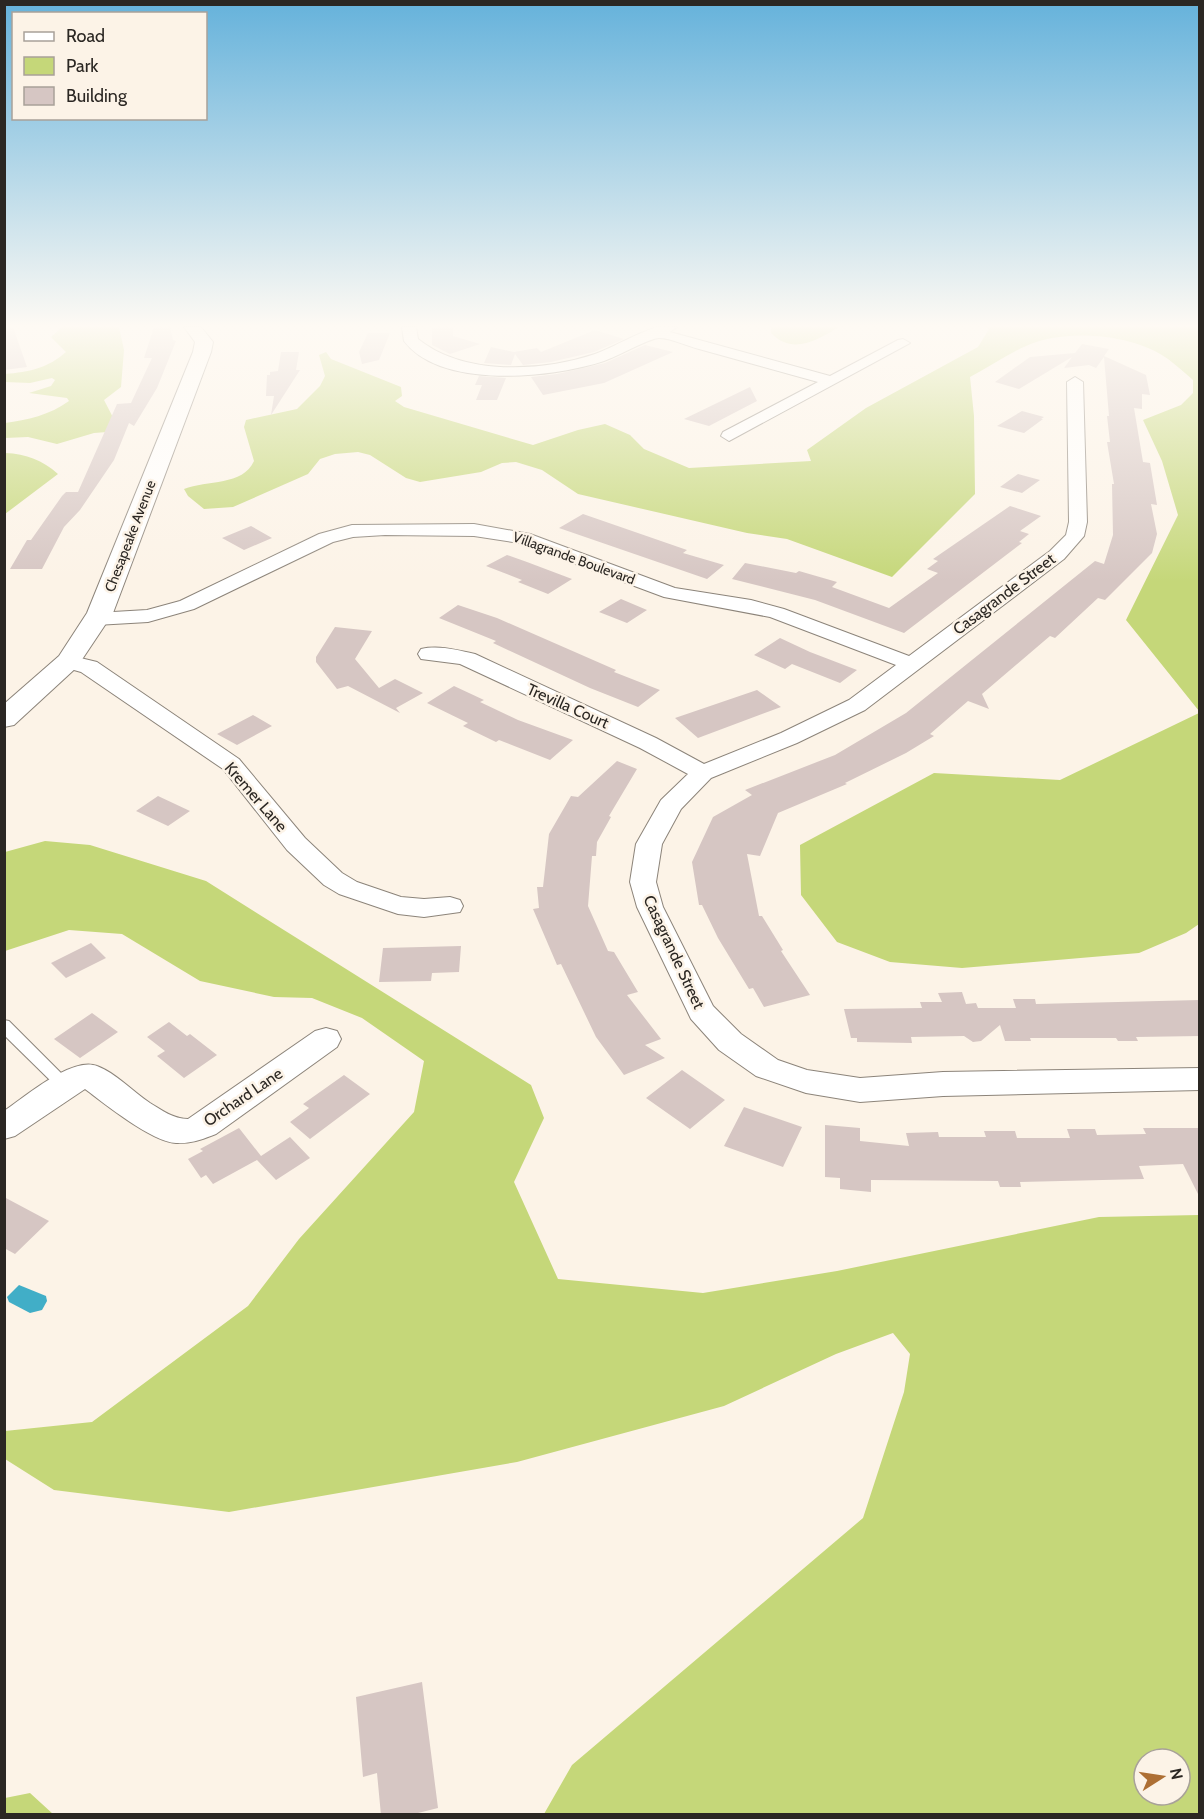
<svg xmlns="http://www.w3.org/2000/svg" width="1204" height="1819" font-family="Cabin,sans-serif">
<rect width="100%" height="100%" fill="#fcf3e7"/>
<!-- green -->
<path fill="#c5d779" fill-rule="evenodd" d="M62,327H119L124,350L121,387L104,400L120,431L94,433L57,444L28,437L5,438V423C27,420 50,415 69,401L67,398L29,393L51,386L55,380L52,378L30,383L5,382V374C29,372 48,368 66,352L51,337Z
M771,327H839C816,341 792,355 771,333Z
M987,327H1199V711L1126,620L1178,515L1162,461L1143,420L1181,405L1193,393V380C1185,373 1177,366 1168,359C1133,334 1066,328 1026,346C1007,354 989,367 970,377L974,416L975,494L892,577L787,539L747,533L578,494L542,470L516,462L502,463L481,472L420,482L406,478L370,455L358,452L335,454L320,459L308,474L233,507L204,509L188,496L184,489C207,480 243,486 254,461L244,427L246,420L297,409L320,386L325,376L319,355L326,352L331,359L401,387L402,396L395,401L404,407L533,445L578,430L605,424L630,435L644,449L689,468L811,461L807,450L866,408L978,347L989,329Z
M5,453C27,454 42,460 58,474L5,514Z
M1199,713V924L1186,933L1139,953L962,968L890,962L837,942L801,895L800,845L934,773L1060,780Z
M45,841L90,845L206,881L531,1085L544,1118L514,1182L558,1279L703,1293L837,1271L1099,1217L1199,1215V1814H544L572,1765L863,1518L904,1392L910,1354L893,1333L836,1354L724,1406L517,1462L229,1512L54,1490L5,1459V1431L92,1422L248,1306L299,1239L414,1112L424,1061L362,1018L312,998L274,997L200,981L122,934L69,930L5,951V852ZM1144,1759H1180V1795H1144Z
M30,1793L53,1814H5V1798Z"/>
<!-- water -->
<path fill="#41aec7" d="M19,1285L46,1296L47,1301L42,1310L30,1313L9,1302L7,1297Z"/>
<!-- building -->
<path fill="#d6c6c3" d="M4,327H13L27,367L4,370Z
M154,327H170L173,340L176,341L157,388L134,426L129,423L114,460L80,510L64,527L42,569H10L27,540H31L62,496L66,492H78L117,404L131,403L152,358H144Z
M437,327H453V336L480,344L450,354L432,345V329Z
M595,330L624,339L594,352L551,362L523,365L515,354L511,365L484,363L491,347L514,352L537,348L541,352Z
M368,333H390L379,360L362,364L359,352Z
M1082,344L1109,349L1104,356L1146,375L1150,395L1142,394V409L1134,408L1143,462L1150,463L1157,505L1151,504L1157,534L1152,553L1105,600L1098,598L1055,638L1050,636L982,694L989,709L968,701L930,734L934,736L906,753L845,783L847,784L778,813L760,856L747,854L759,916H762L783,950L781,951L810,995L764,1007L753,988L749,989L718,938L702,905H699L692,862L713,817L752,795L745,790L835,755L906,713L1095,561L1104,564L1113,535L1112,484H1114L1107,442H1110L1107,416H1109L1104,357L1096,368L1089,365L1064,368L1072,357L1019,389L995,382L1030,357L1075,353Z
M645,345L673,352L604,383L543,395L531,377L557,374L605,363Z
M281,352H299L296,370H300L271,415L274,396H266L267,375H270V372L278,371Z
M479,376L506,378L497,400H476L482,385H475Z
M750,387L757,401L709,426L684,419Z
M1022,411L1044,417L1041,419H1043L1024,433L997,426Z
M1018,474L1040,480L1022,493L1000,487Z
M1010,506L1041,516L1020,531L1029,534L1019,542L1022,543L904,633L815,600L732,579L745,563L796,573L799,571L837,582L832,587L889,608L938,573L927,569L938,561L933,559Z
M583,514L687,550L683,553L724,565L707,579L559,528Z
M251,526L272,538L244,550L222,538Z
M507,555L527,562L572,579L548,594L518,582L522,580L486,566Z
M621,599L647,610L627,623L599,612Z
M458,605L497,618L616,670L614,672L660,690L638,707L590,688L493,643L496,641L439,618Z
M335,627L372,631L355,659L379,688L395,679L423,693L396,708L400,713L348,686L337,689L316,662V657Z
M780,638L810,652L857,670L840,683L792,664L785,669L754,655Z
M454,686L484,700L480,702L518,720L573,740L550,760L499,740L496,742L463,726L468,723L427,703Z
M757,690L781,707L698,738L675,718Z
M253,715L272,726L237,745L217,734Z
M617,761L637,769L609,816L611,817L597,842L596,856H592L588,906L608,951L614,952L638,992L627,995L661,1039L645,1045L665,1058L624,1075L596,1037L561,964L557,965L533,909L539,908L537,887H543L549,834L571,796L578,797Z
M158,796L190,811L168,826L136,811Z
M91,943L106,958L66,978L51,963Z
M461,946L459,972L432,973L431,981L379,982L383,948Z
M962,992L966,1004L976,1003L978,1008H1016L1013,999H1035L1036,1004L1200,1000V1036L1136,1037L1138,1041H1118L1116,1038H1030L1031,1041H1005L1000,1025L981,1041L973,1042L964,1036L911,1037L912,1043L857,1042V1038H851L844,1009L922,1008L920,1002H942L938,993Z
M92,1013L118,1032L80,1058L54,1039Z
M169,1022L187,1036L190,1034L217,1055L184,1078L157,1056L165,1051L147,1037Z
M682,1070L725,1100L690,1129L646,1098Z
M344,1075L370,1094L310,1139L290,1122L309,1108L303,1104Z
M744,1107L802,1127L783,1167L724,1146Z
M825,1125L860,1128V1141L909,1146L906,1133L938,1132L939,1137H986L984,1131H1015L1017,1138H1070L1067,1129H1095L1097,1135L1146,1134L1143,1128H1200V1198L1183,1164L1139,1166L1144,1179L1020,1182L1021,1187H1000L998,1181L871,1180V1192L840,1189V1178L825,1177Z
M239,1128L261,1156L290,1137L310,1158L276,1180L257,1160L213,1184L206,1175L201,1178L188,1159L203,1151L200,1149Z
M4,1197L49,1221L15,1254L4,1248Z
M422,1682L438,1808L410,1815H381L377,1773L363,1777L356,1697Z"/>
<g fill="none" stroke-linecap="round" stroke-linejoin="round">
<!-- lane casing -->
<g stroke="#8c847a" stroke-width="2">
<path id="lane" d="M4,1020L9,1021L70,1082L73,1086L70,1090L65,1092L60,1090L4,1035Z"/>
</g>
<!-- street casing -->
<g stroke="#8c847a" stroke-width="2">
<path id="street" d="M402,327H416L418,339C464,376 541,372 595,354C612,348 643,330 658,327C664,326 671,327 677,327L670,332L830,376L898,340L903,339L910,343L729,441L721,436L723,432L818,382C778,371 739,360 699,349C687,346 671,338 659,338C650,338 616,357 604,361C553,378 441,390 404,341Z
M1075,377L1083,382L1087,522L1084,536L1064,559L865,710L797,743L711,778L681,809L662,844L656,882L663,907L713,1006L741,1034L778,1060L807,1070L860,1078L943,1072L1200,1068V1090L943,1096L860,1102L806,1093L756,1076L719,1050L691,1019L637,907L630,882L636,844L661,800L688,774L640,748L460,664L421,659L418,654L421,649C439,645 457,650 475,654L656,738L704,764L781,733L849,700L896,665L770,617L664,597L519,543L474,536L385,535L353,537L333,542L194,609L148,622L96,625L89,623L86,619L89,615L96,613L147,610L180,601L319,534L352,525L474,524L530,534L675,588L751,600L784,609L909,656L1050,551L1066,535L1069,522L1067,382Z
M68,655L97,662L239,759L305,838L342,873L357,882L401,897L424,899L450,897L460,900L463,906L460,912L424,917L398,914L339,894L324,885L287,850L223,769L81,672L60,666L57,661L60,656Z
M326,1028L337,1031L341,1039L337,1047L216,1134C203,1139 191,1144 176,1143C152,1142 105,1104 85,1089L15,1136L4,1139V1111C25,1097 72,1056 97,1066C116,1073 133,1092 150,1103C162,1110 173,1119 188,1119L315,1031Z"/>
</g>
<!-- secondary casing -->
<g stroke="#8c847a" stroke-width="2">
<path id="secondary" d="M184,327H201L213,342L211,352L113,613L77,667L14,725L4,727V704L59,656L87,613L193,352L195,342Z"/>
</g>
<!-- lane -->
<use href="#lane" fill="#fff" fill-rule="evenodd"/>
<!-- street -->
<use href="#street" fill="#fff" fill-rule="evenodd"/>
<!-- secondary -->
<use href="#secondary" fill="#fff" fill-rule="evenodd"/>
</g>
<!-- sky -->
<linearGradient id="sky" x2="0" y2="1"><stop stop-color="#65b2db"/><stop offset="0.56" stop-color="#fefaf4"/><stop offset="1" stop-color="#fefaf4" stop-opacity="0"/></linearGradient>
<rect width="1204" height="582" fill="url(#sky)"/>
<g text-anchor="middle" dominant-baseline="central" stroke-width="5" stroke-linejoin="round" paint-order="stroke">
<!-- far-street labels -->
<g font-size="14" fill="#2b2723" stroke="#fcf3e7">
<text transform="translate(130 536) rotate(-69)">Chesapeake Avenue</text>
<text transform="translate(574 558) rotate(20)">Villagrande Boulevard</text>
</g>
<!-- street labels -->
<g font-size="16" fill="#2b2723" stroke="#fcf3e7">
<text transform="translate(1004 594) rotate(-37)">Casagrande Street</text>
<text transform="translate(568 706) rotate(24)">Trevilla Court</text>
<text transform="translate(256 797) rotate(49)">Kremer Lane</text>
<text transform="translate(674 952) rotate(65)">Casagrande Street</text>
<text transform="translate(243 1097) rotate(-34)">Orchard Lane</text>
</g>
</g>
<!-- border -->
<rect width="1204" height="1819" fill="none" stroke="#2b2723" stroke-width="12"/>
<!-- legend -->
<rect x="12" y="12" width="195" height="108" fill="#fcf3e7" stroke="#a8a199" stroke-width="1.5"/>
<rect x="24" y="32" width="30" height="9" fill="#ffffff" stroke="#a8a199" stroke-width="1.5"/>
<text x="66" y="42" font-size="18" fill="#2b2723">Road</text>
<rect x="24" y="57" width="30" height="18" fill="#c5d779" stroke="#a8a199" stroke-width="1.5"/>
<text x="66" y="72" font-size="18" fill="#2b2723">Park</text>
<rect x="24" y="87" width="30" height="18" fill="#d6c6c3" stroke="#a8a199" stroke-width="1.5"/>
<text x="66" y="102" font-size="18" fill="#2b2723">Building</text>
<!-- north arrow -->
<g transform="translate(1162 1777) rotate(78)"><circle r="28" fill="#fcf3e7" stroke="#a8a199" stroke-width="1.5"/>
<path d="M0-4.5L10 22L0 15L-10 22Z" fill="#ad6f34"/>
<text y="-9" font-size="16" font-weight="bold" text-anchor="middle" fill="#2b2723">N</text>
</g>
</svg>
